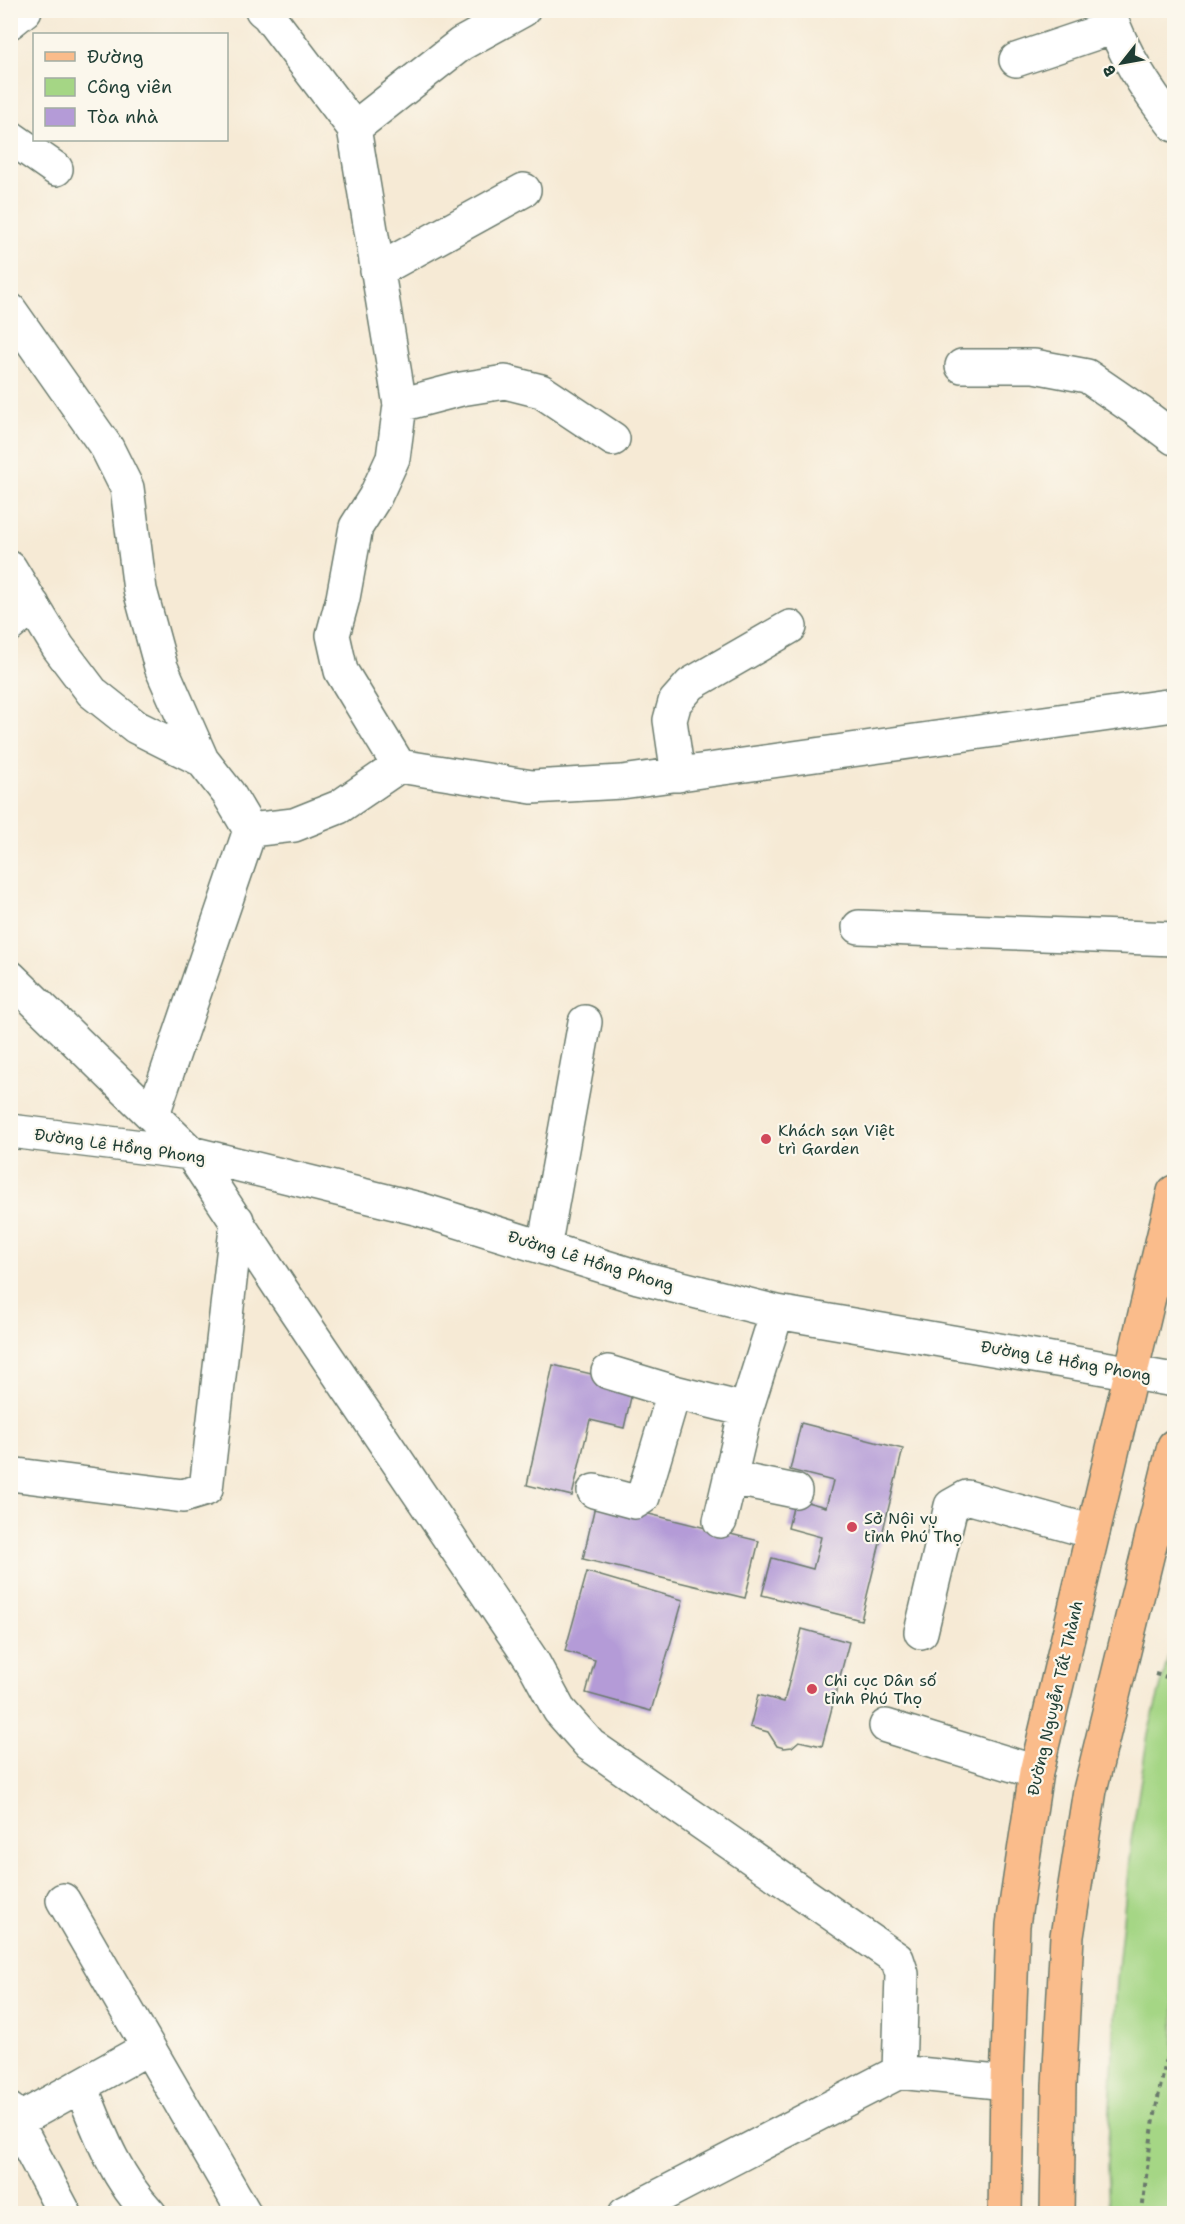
<svg xmlns="http://www.w3.org/2000/svg" width="1185" height="2224" font-family="'Shantell Sans',sans-serif">
<rect width="100%" height="100%" fill="#fbf7ec"/>
<filter id="ink" filterUnits="userSpaceOnUse"><feTurbulence type="fractalNoise" baseFrequency=".0167" numOctaves="2"/><feDisplacementMap in="SourceGraphic" scale="12" xChannelSelector="R" yChannelSelector="G"/><feConvolveMatrix kernelMatrix="1 2 1 2 8 2 1 2 1" color-interpolation-filters="sRGB"/></filter>
<filter id="wash" filterUnits="userSpaceOnUse"><feTurbulence type="fractalNoise" baseFrequency=".008" numOctaves="4" result="noise"/><feDisplacementMap in="SourceGraphic" scale="24" xChannelSelector="R" yChannelSelector="G"/><feGaussianBlur stdDeviation="1.35" result="paint"/><feColorMatrix in="noise" values="0 0 0 0 0 0 0 0 0 0 0 0 0 0 0 0 0 1.4 0 .05"/><feComposite in="paint" operator="in"/></filter>
<g filter="url(#wash)">
<rect width="100%" height="100%" fill="#f6ead5"/>
<!-- green -->
<path fill="#a5d685" stroke="#628a5c" stroke-width="1.5" d="M1174,1635V2213H1109L1107,2164L1117,1979L1131,1841L1148,1734Z"/>
<g id="blocks">
<!-- building -->
<path fill="#b49bd7" d="M553,1365L634,1384L624,1428L590,1420L572,1496L527,1485Z
M801,1423L903,1449L861,1620L762,1595L772,1558L813,1569L821,1537L788,1528L795,1499L826,1507L833,1481L790,1470Z
M596,1501L759,1541L745,1598L583,1559Z
M587,1572L683,1600L651,1711L586,1693L595,1660L565,1651Z
M802,1629L849,1642L822,1746L799,1741L792,1747L784,1748L777,1746L768,1732L750,1727L758,1695L784,1702Z"/>
</g>
</g>
<g filter="url(#ink)">
<use href="#blocks" fill-opacity="0" stroke="#6a7a6c" stroke-width="1.5"/>
<g fill="none" stroke-linecap="round" stroke-linejoin="round">
<!-- minor casing -->
<g stroke="#6a7a6c" stroke-width="36">
<path id="minor" d="M262,10L268,15L354,128
M1108,10C1123,54 1146,89 1174,125
M10,22L25,10
M1016,60L1114,27
M10,137L56,169
M377,271L524,190
M10,310L107,448L127,488L140,590L161,667L202,760
M962,366H1034L1087,376L1138,411L1174,438
M400,405L461,389L505,382L541,391L613,439
M10,568L58,647L92,692L136,727L202,760L228,793L250,830
M10,625L33,605
M399,766L341,671L333,635L343,598L356,527L375,497L393,458L400,405L354,128L461,44L523,10
M678,775L670,720L675,702L691,684L790,627
M859,927L1174,939
M10,977L191,1153L279,1286L533,1662L559,1710L590,1745L897,1959L902,1974L899,2072
M153,1114L250,830L294,825L339,807L399,766L532,787L622,782L1174,705
M10,1131L191,1153L419,1209L638,1277L777,1312L1174,1380
M544,1248L585,1022
M608,1372L674,1392
M10,1474L183,1496L206,1489L237,1220
M731,1478L795,1491
M594,1491L635,1502L643,1497L674,1392L746,1410
M720,1521L746,1410L777,1312
M921,1632L951,1506L967,1497L1093,1532
M886,1726L1036,1772
M63,1900L245,2214
M81,2086C99,2132 115,2177 150,2214
M10,2110L65,2214
M17,2121L148,2048
M625,2214L899,2072L1007,2083"/>
</g>
<!-- major casing -->
<g stroke="#6a7a6c" stroke-width="36">
<path id="major" d="M1005,2214L1007,2083L1013,1925L1036,1772L1174,1192
M1057,2214L1059,2086L1067,1936L1090,1790L1174,1446"/>
</g>
<!-- path -->
<path stroke="#6a7a6c" stroke-width="4" stroke-dasharray="4.5 4.5" stroke-linecap="butt" d="M1155,1674L1174,1679
M1142,2214C1148,2153 1156,2092 1174,2034"/>
<!-- minor -->
<use href="#minor" stroke="#fff" stroke-width="33"/>
<!-- major -->
<use href="#major" stroke="#fabc8b" stroke-width="33"/>
</g>
</g>
<!-- markers -->
<g fill="#d1495b" stroke="#fbf7ec" stroke-width="2">
<circle cx="766" cy="1139" r="6"/>
<circle cx="852" cy="1527" r="6"/>
<circle cx="812" cy="1689" r="6"/>
</g>
<g text-anchor="middle" dominant-baseline="central" stroke-width="4.5" stroke-linejoin="round" paint-order="stroke">
<!-- poi labels -->
<g font-size="16" fill="#1f3d34" stroke="#fbf7ec" text-anchor="start">
<text x="778" y="1130">Khách sạn Việt<tspan x="778" dy="18">trì Garden</tspan></text>
<text x="864" y="1518">Sở Nội vụ<tspan x="864" dy="18">tỉnh Phú Thọ</tspan></text>
<text x="824" y="1680">Chi cục Dân số<tspan x="824" dy="18">tỉnh Phú Thọ</tspan></text>
</g>
<!-- street labels -->
<g font-size="16" fill="#1f3d34" stroke="#fbf7ec">
<text transform="translate(120 1146) rotate(8)">Đường Lê Hồng Phong</text>
<text transform="translate(591 1261) rotate(17)">Đường Lê Hồng Phong</text>
<text transform="translate(1066 1361) rotate(10)">Đường Lê Hồng Phong</text>
<text transform="translate(1055 1698) rotate(-77)">Đường Nguyễn Tất Thành</text>
</g>
</g>
<!-- margin -->
<rect width="1185" height="2224" fill="none" stroke="#fbf7ec" stroke-width="36"/>
<!-- legend -->
<rect x="33" y="33" width="195" height="108" fill="#fbf7ec" stroke="#a3ada2" stroke-width="1.5"/>
<rect x="45" y="52" width="30" height="9" fill="#fabc8b" stroke="#a3ada2" stroke-width="1.5"/>
<text x="87" y="63" font-size="18" fill="#1f3d34">Đường</text>
<rect x="45" y="78" width="30" height="18" fill="#a5d685" stroke="#a3ada2" stroke-width="1.5"/>
<text x="87" y="93" font-size="18" fill="#1f3d34">Công viên</text>
<rect x="45" y="108" width="30" height="18" fill="#b49bd7" stroke="#a3ada2" stroke-width="1.5"/>
<text x="87" y="123" font-size="18" fill="#1f3d34">Tòa nhà</text>
<!-- north arrow -->
<g transform="translate(1122 63) rotate(239)" stroke="#fbf7ec" stroke-width="4.5" paint-order="stroke">
<path d="M0-4.5L10 22L0 15L-10 22Z" fill="#1f3d34"/>
<text y="-9" font-size="16" font-weight="bold" text-anchor="middle" fill="#1f3d34">B</text>
</g>
</svg>
